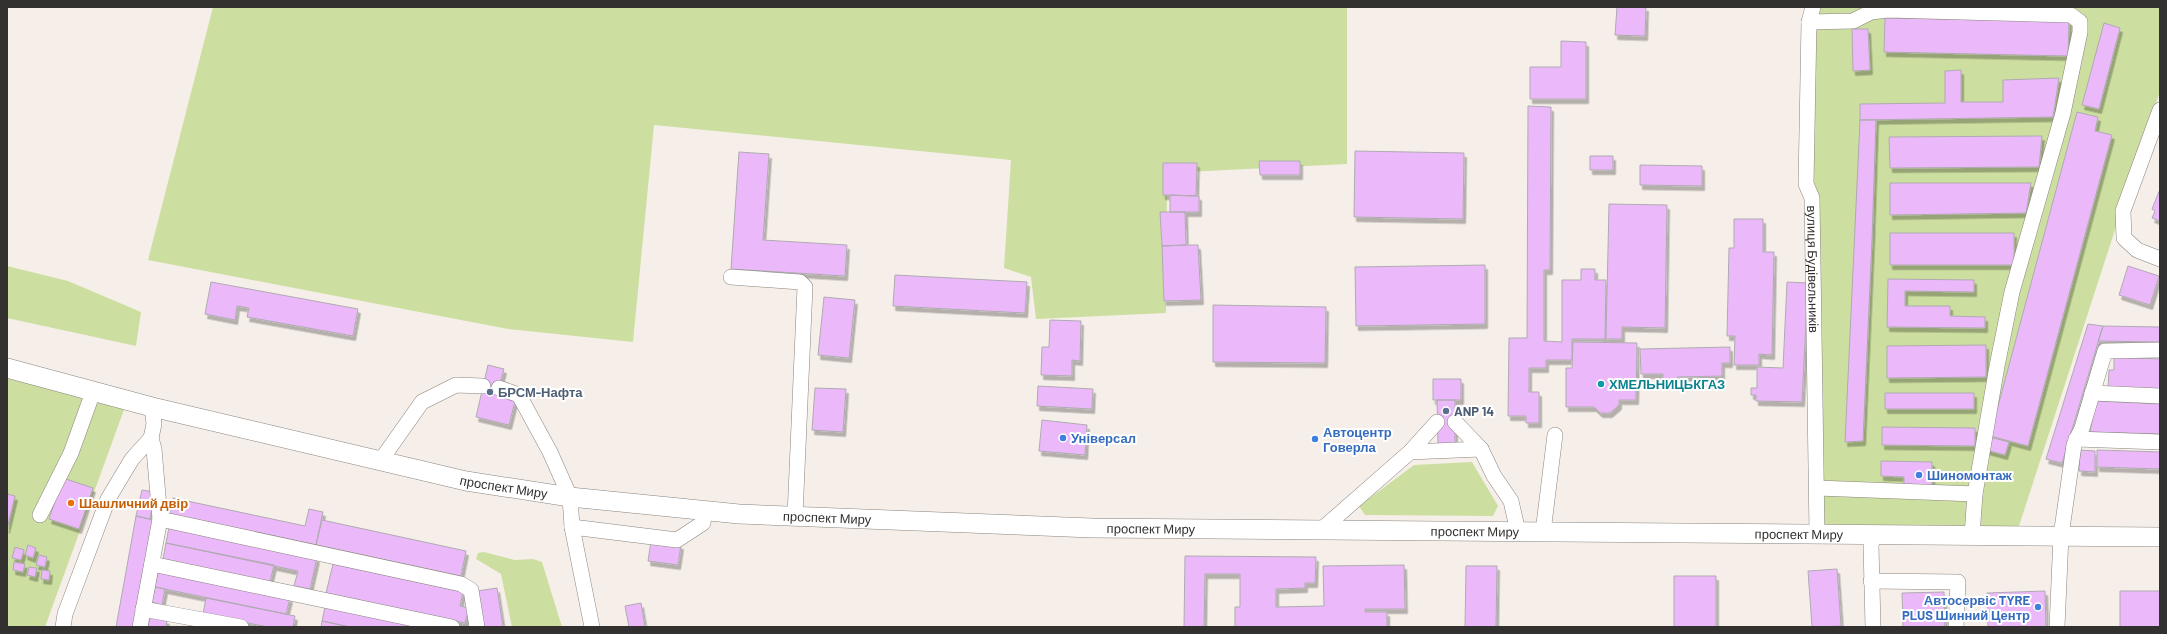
<svg xmlns="http://www.w3.org/2000/svg" width="2167" height="634" font-family="Barlow,sans-serif">
<defs>
<filter id="shadow"><feDropShadow dx="2.5" dy="4.5" stdDeviation="0" flood-color="#0004"/></filter>
</defs>
<rect width="100%" height="100%" fill="#f6efe9"/>
<!-- green -->
<path fill="#ccdfa0" d="M213,7H1347V164L1167,173L1166,313L1036,319L1031,277L1004,268L1011,160L654,125L633,342L508,329L148,260Z
M1820,7H2160V91L2018,529L1824,527L1813,183L1816,22Z
M7,266L68,281L141,312L136,346L7,318Z
M7,377L125,407L45,627H7Z
M1472,462L1498,506L1493,516L1365,515L1359,506L1414,465Z
M484,552L515,560L533,559L542,562L562,627H512L501,574L476,559L478,553Z"/>
<!-- building -->
<path fill="#ebb9fa" stroke="#afaab1" filter="url(#shadow)" d="M1617,7H1646L1645,36L1615,35Z
M1885,18L2069,21L2068,56L1884,52Z
M2104,23L2120,28L2099,109L2082,105Z
M1852,29H1868L1870,70L1853,71Z
M1561,41L1586,42V99H1530V67H1561Z
M1961,70V102H2003V80L2059,78L2053,117L1860,120V104L1945,103V71Z
M1528,106L1551,107L1550,270H1544V341L1562,342V280H1581V269H1595V280H1606L1605,339H1572V360H1546V368H1529V392H1539V423H1526V416H1508L1509,338H1527Z
M2077,112L2098,117L2095,131L2112,135L2028,446L1990,436Z
M1860,120H1876L1872,240L1863,441L1845,442Z
M2042,136L2039,167L1890,168L1889,137Z
M1355,151L1464,153L1463,219L1354,217Z
M739,152L769,154L763,240L847,245L845,276L731,269Z
M1590,156H1613V170H1590Z
M1259,161H1300V175H1260Z
M1163,163H1197L1196,196L1163,195Z
M1640,165L1702,166V186L1640,185Z
M1890,183H2031L2026,213L1890,215Z
M2160,189V221L2152,218L2155,211L2152,209Z
M1170,195L1199,196V212H1170Z
M1609,204L1667,205L1665,328L1622,327V339H1606Z
M1160,212H1185L1186,245L1162,246Z
M1734,219H1763V252H1774L1772,355L1759,354V365H1734L1735,336H1727L1729,248H1734Z
M1890,233H2014V265H1890Z
M1186,245H1198L1201,300L1164,301L1162,246Z
M1485,265V324L1356,326L1355,267Z
M2128,266L2159,276L2150,305L2119,295Z
M895,275L1027,282L1025,313L893,306Z
M1888,279L1974,280V292L1905,291V306H1950V316L1985,317V328L1887,327Z
M211,282L358,309L353,336L247,317L249,308L237,306L235,320L205,314Z
M1787,282L1808,283L1802,402L1756,401V395H1751V388H1757V367L1783,368Z
M824,297L855,300L849,358L818,355Z
M1213,305L1326,307L1325,363L1213,362Z
M1050,320L1081,321L1080,361L1072,360V376L1041,375L1042,347H1049Z
M2088,324L2103,326L2062,463L2046,459Z
M2103,326L2160,327V342L2098,341Z
M1573,342L1637,343L1636,400H1619V405L1610,413H1600L1594,407H1566V368H1572Z
M1986,345V377L1887,378V346Z
M1730,347V363H1722V376L1677,377V380H1663V374H1641L1640,349Z
M2114,357L2160,359V389L2108,388L2109,370H2114Z
M488,365L504,369L497,396L515,401L509,425L476,417Z
M1433,379H1461V400H1433Z
M1038,386L1093,389L1092,409L1037,406Z
M815,388L846,389L843,432L812,430Z
M1885,393H1974V409H1885Z
M1437,400H1455V444H1438Z
M2096,401L2160,404V434L2090,432Z
M1042,420L1087,425L1085,455L1039,451Z
M1882,427L1975,428V446L1882,445Z
M1990,437L2009,442L2005,455L1986,450Z
M2080,450L2095,451V472L2079,471Z
M2097,450L2160,452V469L2097,467Z
M1881,461L1932,462V488L1904,487V477L1881,476Z
M63,478L93,488L79,529L49,519Z
M142,490L155,492L150,519L136,516Z
M7,494L15,496L7,529Z
M173,498L305,526L309,509L323,512L316,545L170,514Z
M136,516L153,520L133,627H116Z
M322,520L466,551L461,576L316,545Z
M169,527L317,558L310,589L294,586L298,571L166,543Z
M651,541L681,545L678,565L648,561Z
M166,543L274,565L270,582L163,559Z
M28,545L36,548L33,558L25,555Z
M15,547L24,550L21,560L12,558Z
M39,555L47,557L45,567L36,565Z
M1185,556L1316,557L1315,583H1305V588L1276,589V607L1324,606L1323,566L1404,565L1405,609H1365V612H1387V627H1235V607H1240V574H1205L1204,627H1184Z
M14,562L25,564L23,572L13,570Z
M333,564L463,592L460,606L469,608L465,623L326,593Z
M1466,566H1497L1496,627H1465Z
M29,567L37,568L35,577L27,575Z
M1837,569L1841,626L1812,627L1808,571Z
M42,570L50,571L49,580L41,579Z
M158,571L290,598L286,614L155,587Z
M1674,576H1716V627H1674Z
M155,587L165,589L162,605L152,602Z
M497,588L503,627H483L477,591Z
M2045,591L2046,627H1988L1987,593Z
M2120,591H2160V627H2120Z
M1944,592L1945,627H1903L1902,593Z
M206,598L295,616L293,627H268L203,614Z
M641,603L645,627H629L625,606Z
M325,607L418,627H350L322,621Z
M150,617L167,620L166,627H148Z
M322,621L350,627H321Z"/>
<g fill="none" stroke-linecap="round" stroke-linejoin="round">
<!-- minor casing -->
<g stroke="#8a847f" stroke-width="16">
<g id="minor">
<path id="s1" d="M1813,7L1809,22L1806,184L1812,198L1817,534"/>
<path d="M1809,22L1853,21L1871,12L1888,10L2071,15L2080,22V32L2063,113L2012,292L1997,366L1975,494L1972,536"/>
<path d="M2160,110L2123,211L2124,238L2137,250L2160,259"/>
<path d="M731,277L800,282L805,287L795,516"/>
<path d="M499,388L519,395L550,452L570,497L572,527L592,627"/>
<path d="M2092,393L2160,396"/>
<path d="M1455,422L1481,449L1494,476L1511,501L1518,532"/>
<path d="M2076,439L2160,442"/>
<path d="M1410,452L1481,449"/>
<path d="M381,460L422,402L456,385L483,386"/>
<path d="M1817,488L1975,494"/>
<path d="M40,515L71,453L93,392"/>
<path d="M160,519L461,584L471,590L477,627"/>
<path d="M572,527L677,540L703,523L705,510"/>
<path d="M1321,530L1410,452L1437,422"/>
<path d="M1543,532L1555,435"/>
<path d="M152,564L452,627"/>
<path d="M1871,581L1958,582L1956,627"/>
<path d="M143,609L241,627"/>
<path d="M63,627L65,614L108,499L132,459L151,438L154,424L152,407"/>
<path d="M140,627L160,519L154,449L151,438"/>
<path d="M1873,627L1871,545L1874,535"/>
<path d="M2057,627L2061,536L2074,445L2082,428L2105,351L2160,350"/>
</g>
</g>
<!-- major casing -->
<g stroke="#8a847f" stroke-width="20">
<g id="major">
<path id="s2" d="M7,368L152,407L466,481L570,497L739,514L1092,528L2160,537"/>
</g>
</g>
<!-- minor -->
<use href="#minor" stroke="#fff" stroke-width="15"/>
<!-- major -->
<use href="#major" stroke="#fff" stroke-width="19"/>
</g>
<!-- markers -->
<circle fill="#0f9aa8" stroke="#fff" stroke-width="1.5" cx="1601" cy="384" r="4"/>
<g fill="#5c6f8a" stroke="#fff" stroke-width="1.5">
<circle cx="490" cy="392" r="4"/>
<circle cx="1446" cy="411" r="4"/>
</g>
<g fill="#3f7fe0" stroke="#fff" stroke-width="1.5">
<circle cx="1063" cy="438" r="4"/>
<circle cx="1315" cy="439" r="4"/>
<circle cx="1919" cy="475" r="4"/>
<circle cx="2038" cy="607" r="4"/>
</g>
<circle fill="#e8710a" stroke="#fff" stroke-width="1.5" cx="71" cy="503" r="4"/>
<g text-anchor="middle" dominant-baseline="central" stroke-width="4" stroke-linejoin="round" paint-order="stroke">
<!-- street labels -->
<g font-size="13" fill="#33312f" stroke="#fff">
<text stroke="none"><textPath href="#s1" startOffset="264">вулиця Будівельників</textPath></text>
<text stroke="none"><textPath href="#s2" startOffset="511">проспект Миру</textPath></text>
<text stroke="none"><textPath href="#s2" startOffset="836">проспект Миру</textPath></text>
<text stroke="none"><textPath href="#s2" startOffset="1160">проспект Миру</textPath></text>
<text stroke="none"><textPath href="#s2" startOffset="1484">проспект Миру</textPath></text>
<text stroke="none"><textPath href="#s2" startOffset="1808">проспект Миру</textPath></text>
</g>
<!-- culture labels -->
<g font-size="13" font-weight="bold" fill="#0d838f" stroke="#fff" text-anchor="start">
<text x="1609" y="384">ХМЕЛЬНИЦЬКГАЗ</text>
</g>
<!-- service labels -->
<g font-size="13" font-weight="bold" fill="#4e5e75" stroke="#fff" text-anchor="start">
<text x="498" y="392">БРСМ-Нафта</text>
<text x="1454" y="411">ANP 14</text>
</g>
<!-- shop labels -->
<g font-size="13" font-weight="bold" fill="#366cbe" stroke="#fff" text-anchor="start">
<text x="1323" y="432">Автоцентр<tspan x="1323" dy="15">Говерла</tspan></text>
<text x="1071" y="438">Універсал</text>
<text x="1927" y="475">Шиномонтаж</text>
<text x="2030" y="600" text-anchor="end">Автосервіс TYRE<tspan x="2030" dy="15">PLUS Шинний Центр</tspan></text>
</g>
<!-- food labels -->
<g font-size="13" font-weight="bold" fill="#c56008" stroke="#fff" text-anchor="start">
<text x="79" y="503">Шашличний двір</text>
</g>
</g>
<!-- border -->
<rect width="2167" height="634" fill="none" stroke="#33312f" stroke-width="16"/>
</svg>
